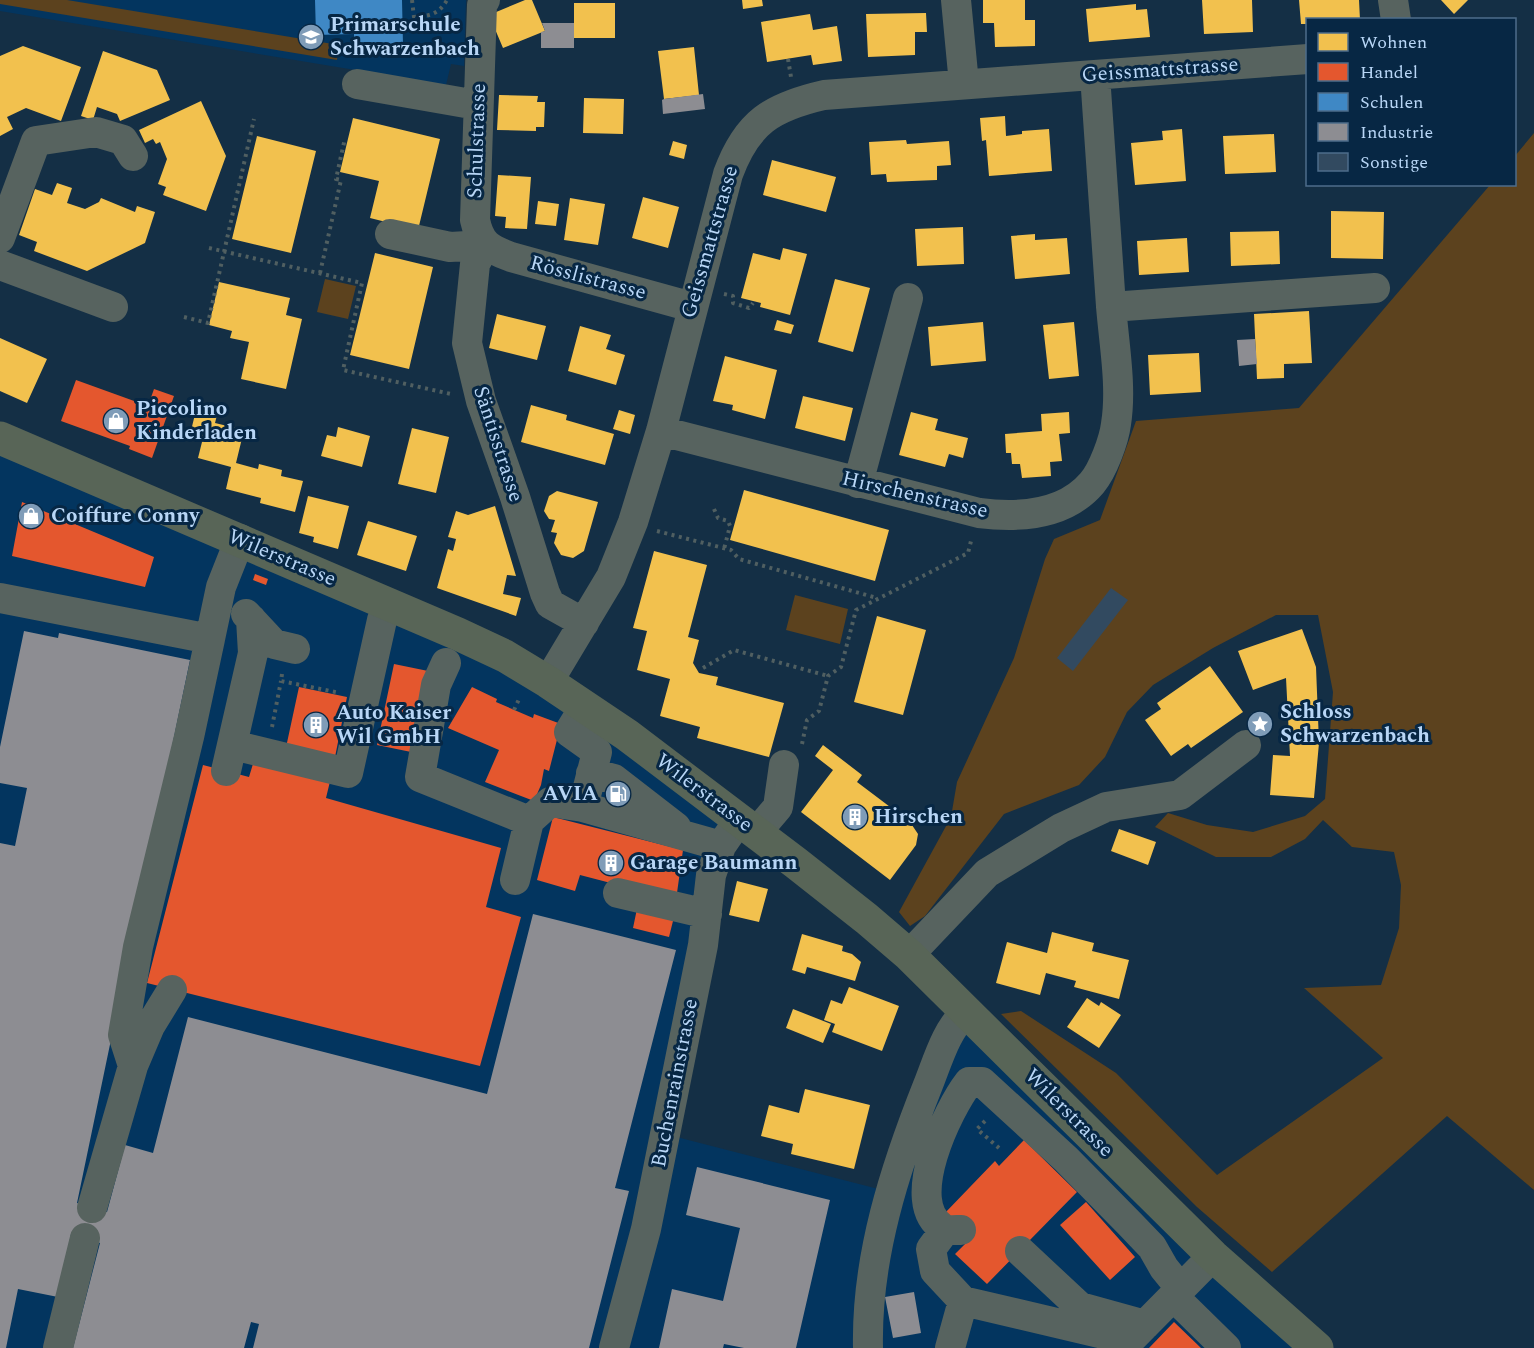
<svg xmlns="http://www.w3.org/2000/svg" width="1534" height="1348" font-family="Spectral,serif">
<rect width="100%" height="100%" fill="#142f45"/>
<!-- built -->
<path fill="#03355f" d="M0,0H466L464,66L451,64L446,85L0,11Z
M0,438L458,634L739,820L665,1134L890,1192L954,1023L1317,1348H0Z"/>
<!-- green -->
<path fill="#5c421e" d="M0,0H67L339,45L337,60L0,4Z
M1534,133V1190L1447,1116L1272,1272L1197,1207L1001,1014L1021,1011L1116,1073L1217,1175L1383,1058L1304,988L1381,985L1399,928L1401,885L1394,852L1352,847L1323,820L1305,839L1271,857H1216L1155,827L1168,813L1207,825L1253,832L1305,816L1325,799L1333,692L1318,615H1276L1213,648L1153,685L1127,712L1105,757L1079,785L1004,814L925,916L910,926L899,912L951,817L957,782L1014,658L1045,559L1054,539L1100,520L1136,421L1299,408L1490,185L1514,184L1515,156Z
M325,279L356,286L348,319L317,312Z
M795,595L848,609L840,644L786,630Z"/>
<!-- homes -->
<path fill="#f2c14e" d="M525,0H532L545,31L503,48L489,15Z
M742,0H762L763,6L743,9Z
M983,0H1025V20H1035V46L995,47L994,23H983Z
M1202,0H1252L1253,32L1204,34Z
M1299,0H1359L1360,20H1308V24H1301Z
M1441,0H1468L1454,14Z
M574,3H615V38H574Z
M1136,4V10L1147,9L1150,37L1089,42L1086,9Z
M926,13L927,32H915V55L868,57L866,14Z
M810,14L813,30L837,26L842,61L813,65L811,55L767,62L761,22Z
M23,46L81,67L61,121L26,108L7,117L13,129L0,136V56Z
M694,47L699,95L664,99L658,51Z
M103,51L157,70L170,100L120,121L117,114L97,107L93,120L81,116Z
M499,95L538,96L537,102H545L544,127H536V131L497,130Z
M584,98L624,99L623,134L583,133Z
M201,101L226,156L206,211L163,195L166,187L158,184L167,159L160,142L156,144L153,139L145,143L139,130Z
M1005,116L1006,136L1022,134V131L1049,129L1052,171L989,176L986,140L982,141L980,118Z
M353,118L440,139L418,230L370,218L379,181L340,172Z
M1182,129L1186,181L1135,185L1131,143L1163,140L1162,131Z
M1274,134L1276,172L1225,174L1223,136Z
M257,136L316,151L291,253L232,239Z
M906,140L907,144L949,141L951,165L937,166V180L887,182L886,174L871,175L869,142Z
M673,141L687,145L684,159L669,155Z
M772,160L836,177L826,212L763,195Z
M498,175L531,177L527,229L505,228L506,217L495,216Z
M57,183L72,188L67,203L85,209L99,202L101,198L135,212L137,206L155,212L145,243L87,271L34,251L37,242L19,235L35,189L52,195Z
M643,197L679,207L668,248L632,238Z
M570,198L605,204L598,245L564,240Z
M538,201L559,204L556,226L535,224Z
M1331,211L1384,212L1383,259L1331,258Z
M963,227L964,264L917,266L915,229Z
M1279,231L1280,264L1231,266L1230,232Z
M1035,234V240L1067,238L1070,274L1015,279L1011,236Z
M1187,238L1189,272L1139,275L1137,241Z
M783,248L807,254L790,315L760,307L761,303L741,298L753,253L780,260Z
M375,253L433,267L409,369L350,355Z
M835,279L870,288L853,352L818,342Z
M219,282L290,298L286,315L302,319L286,389L241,379L249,342L230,338L232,331L209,325Z
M1309,311L1312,363L1284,364V378L1257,379L1254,314Z
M497,314L546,326L537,360L489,348Z
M777,320L794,325L791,334L774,330Z
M983,322L986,361L931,366L928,327Z
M1074,322L1079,376L1049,379L1043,325Z
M580,326L611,335L606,349L625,355L616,385L568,371Z
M0,338L47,359L27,403L0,391Z
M1199,353L1201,392L1150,395L1148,355Z
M725,356L777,370L765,419L732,410L733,405L713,401Z
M803,396L853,408L845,441L795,428Z
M531,405L567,415L566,420L614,434L605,465L521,442Z
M196,410L217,415L215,423L244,430L236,463L258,469L259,464L282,470L281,476L303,481L295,512L260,503L261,498L226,489L231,467L198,458L202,442L189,439Z
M619,410L635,415L630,434L613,429Z
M911,412L938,419L935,430L968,438L963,458L949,454L945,467L899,455Z
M1069,412L1070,433L1059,434L1062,461L1050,462L1051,476L1022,478L1020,464H1012L1011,453H1006L1005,434L1042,431L1041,414Z
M338,427L370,436L362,467L321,456L327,435L336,437Z
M412,428L449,437L436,493L398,484Z
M744,490L889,530L875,581L730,540Z
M557,491L598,502L584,551L573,558L561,555L554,543L557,533L551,532L555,520L549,519L544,511L549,496Z
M308,496L349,506L338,549L313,542L314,537L299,533Z
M495,506L516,576L507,575L503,594L521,598L516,616L437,588L448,549L453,551L456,539L448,537L456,511L468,515Z
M368,521L417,536L406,571L357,555Z
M654,551L707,565L688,637L699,640L693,663L699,673L718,677L716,685L784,703L769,757L697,738L700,727L660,716L670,679L637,670L647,631L633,628Z
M877,616L926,630L903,715L854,702Z
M1302,629L1316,667L1319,743L1314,798L1270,795L1273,755L1290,756L1286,678L1253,690L1238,651Z
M1210,666L1243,712L1191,748L1188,744L1171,756L1145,720L1161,709L1157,703Z
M823,745L862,775L857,782L910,822L918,834L916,845L890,880L801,812L833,770L815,756Z
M1119,829L1156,842L1148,865L1111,851Z
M737,881L768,889L759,922L729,915Z
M1052,932L1094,943L1092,951L1129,960L1119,999L1074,987L1076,981L1046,973L1040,995L996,983L1007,942L1047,953Z
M802,934L843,946L842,951L852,954L861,962L855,981L807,967L805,974L792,970Z
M849,987L899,1006L882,1051L832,1032L835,1024L824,1020L831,1000L842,1004Z
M1087,998L1099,1006L1101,1002L1121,1015L1099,1048L1067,1027Z
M793,1009L831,1024L823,1043L786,1028Z
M805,1089L870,1105L854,1169L791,1154L793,1144L761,1136L769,1105L799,1113Z"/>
<!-- shops -->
<path fill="#e4572e" d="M76,380L148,406L154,389L174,396L152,458L129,449L130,446L61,421Z
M22,502L154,557L145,587L12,556Z
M255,574L268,579L266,585L253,580Z
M394,664L433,672L416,753L377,745Z
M299,687L347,697L334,762L285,752Z
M472,687L497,699L496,702L533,718L534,714L561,724L549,771L544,769L541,785L534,801L485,782L499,750L448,728Z
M256,754L332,773L326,798L501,848L486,907L521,917L480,1066L147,983L203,765L249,777Z
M553,817L683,850L676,900L580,875L575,891L537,880Z
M638,904L675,913L669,937L633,928Z
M1024,1140L1077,1192L987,1284L955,1254L970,1239L944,1214L995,1161L999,1166Z
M1086,1202L1135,1257L1110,1280L1060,1225Z
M1174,1322L1201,1348H1149Z"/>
<!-- schools -->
<path fill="#3f88c5" d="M315,0H402L403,45L354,46V34L316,35Z"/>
<!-- industry -->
<path fill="#8d8d92" d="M542,23H574V48H541V32L545,31Z
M703,94L705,109L663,114L662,100L664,99Z
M1255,339L1257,364L1239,366L1237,340Z
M24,631L58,638L59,633L190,660L77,1203L107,1212L125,1145L153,1153L188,1017L487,1094L533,914L676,950L615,1188L629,1191L589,1348H253L259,1324L251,1322L244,1348H73L100,1243L71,1234L58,1297L18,1289L6,1348H0V843L15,846L27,788L0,783V747Z
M697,1167L830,1200L796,1348H744L724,1344L723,1348H659L672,1289L723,1301L740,1228L686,1215Z
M914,1292L921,1333L893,1338L885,1297Z"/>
<!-- building -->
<path fill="#324a60" d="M1111,588L1128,600L1073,671L1057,658Z"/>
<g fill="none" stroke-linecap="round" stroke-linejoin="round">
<!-- path -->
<path stroke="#505f61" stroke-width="4" stroke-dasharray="3 4.5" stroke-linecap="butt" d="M412,0L414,17C430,16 439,14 447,0
M788,59L791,77
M209,248L362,283L343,370L451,394
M320,273L341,180L336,179L345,138
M724,294L733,296V303L749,308L753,303
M184,317L208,323L254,119
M714,509L718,518L728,521L730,526L724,549
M657,531L731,550L739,559L877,598
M703,668L734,650L828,676
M282,674L281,681L340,693
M514,710L520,697
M272,727L281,681
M802,744L807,720L819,711L828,676L841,667L856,610L968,553L972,537
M985,1121L977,1129L999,1148"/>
<!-- minor -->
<path stroke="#57635f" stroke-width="30" d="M485,0L482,5L475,220C480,244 489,249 511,257L692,307
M956,0L964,84
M1393,0L1396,20
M357,84L477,105
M390,234L450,247L485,245
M0,238L36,141L96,132L123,140L133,156
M485,245L475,264L467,343L481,401L515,497L545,593L550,604L584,623
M0,265L113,307
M1111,307L1375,288
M661,431L979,513C1019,518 1064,516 1092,483C1103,470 1114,440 1116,424C1122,387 1114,344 1111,306C1106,229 1101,152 1095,75
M858,483L908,298
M0,598L210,639L221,587L240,539
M246,614L274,644L295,649
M446,663L436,685L420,777L529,821L550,802L583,807L597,752L569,732L585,706
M548,682L611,577L633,522L661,431L728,174C747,122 772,107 824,95L1308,59
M233,745L348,773L382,620L388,604
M226,771L253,653L251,619
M591,773L614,779L676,827
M583,807L721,846
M756,833L778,807L784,765
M515,880L529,821
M618,893L707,914
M909,955L987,873L1061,828L1106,807L1180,795L1246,745
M133,1066L150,1026L172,990
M92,1208L133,1066L123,1035L138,947L189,737L210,639
M945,1230L931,1249L935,1271L963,1301L1129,1340
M961,1230C955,1230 948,1231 943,1228C902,1203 948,1109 969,1082H982L1066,1159L1129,1223L1152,1247L1164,1268L1181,1289
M1020,1251L1080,1307L1145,1325
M1173,1296L1226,1348
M1131,1339L1213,1256
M58,1348L85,1238
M614,1348L646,1229L703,945L711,875L721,846L739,820
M868,1348C866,1257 895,1168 928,1085C938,1060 946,1030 966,1012
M950,1348L963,1301"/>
<!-- major -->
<path stroke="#586557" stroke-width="33" d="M0,438L458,634L505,656L548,682L627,735L796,863L867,919L909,955L1213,1256L1317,1348"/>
</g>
<!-- icons -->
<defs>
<g id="school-disc" transform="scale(1.35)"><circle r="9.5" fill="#7f9cb8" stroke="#072744"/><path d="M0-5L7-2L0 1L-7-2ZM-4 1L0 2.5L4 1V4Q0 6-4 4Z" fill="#fff"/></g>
<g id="shop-disc" transform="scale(1.35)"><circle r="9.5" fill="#7f9cb8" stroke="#072744"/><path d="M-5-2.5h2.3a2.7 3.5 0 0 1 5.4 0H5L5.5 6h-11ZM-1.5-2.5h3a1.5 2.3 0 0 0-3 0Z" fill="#fff"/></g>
<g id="sight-disc" transform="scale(1.35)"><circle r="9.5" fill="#7f9cb8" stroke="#072744"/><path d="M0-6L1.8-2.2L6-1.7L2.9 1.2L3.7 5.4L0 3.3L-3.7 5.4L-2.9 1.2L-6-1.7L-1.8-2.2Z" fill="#fff"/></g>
<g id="building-disc" transform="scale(1.35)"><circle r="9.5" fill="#7f9cb8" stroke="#072744"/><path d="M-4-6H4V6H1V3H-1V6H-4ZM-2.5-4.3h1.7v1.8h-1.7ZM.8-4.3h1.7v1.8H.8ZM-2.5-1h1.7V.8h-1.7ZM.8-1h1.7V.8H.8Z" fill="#fff"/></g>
<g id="fuel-disc" transform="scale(1.35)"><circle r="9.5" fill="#7f9cb8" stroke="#072744"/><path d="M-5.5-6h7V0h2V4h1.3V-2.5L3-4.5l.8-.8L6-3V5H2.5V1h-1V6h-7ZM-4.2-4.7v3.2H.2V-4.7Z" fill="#fff"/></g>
</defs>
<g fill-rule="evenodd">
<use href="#school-disc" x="311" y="37"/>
<use href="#shop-disc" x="116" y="421"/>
<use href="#shop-disc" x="31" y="516"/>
<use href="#sight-disc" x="1260" y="724"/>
<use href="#building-disc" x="316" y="725"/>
<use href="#fuel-disc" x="618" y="794"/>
<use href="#building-disc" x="855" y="817"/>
<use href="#building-disc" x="611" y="863"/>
</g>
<g text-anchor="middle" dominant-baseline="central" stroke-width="6" stroke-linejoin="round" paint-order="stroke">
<!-- poi labels -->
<g font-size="21" font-weight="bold" fill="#b8d6f6" stroke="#072744" text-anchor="start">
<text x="330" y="25">Primarschule<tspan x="330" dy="24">Schwarzenbach</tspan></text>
<text x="136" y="409">Piccolino<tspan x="136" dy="24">Kinderladen</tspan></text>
<text x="51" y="516">Coiffure Conny</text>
<text x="1280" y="712">Schloss<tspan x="1280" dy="24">Schwarzenbach</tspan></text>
<text x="336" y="713">Auto Kaiser<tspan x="336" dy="24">Wil GmbH</tspan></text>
<text x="598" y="794" text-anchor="end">AVIA</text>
<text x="874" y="817">Hirschen</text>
<text x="630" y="863">Garage Baumann</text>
</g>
<!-- street labels -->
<g font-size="21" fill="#b8d6f6" stroke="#072744">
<text transform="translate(1160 70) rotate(-4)">Geissmattstrasse</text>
<text transform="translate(477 141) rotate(-88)">Schulstrasse</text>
<text transform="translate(710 242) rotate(-74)">Geissmattstrasse</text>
<text transform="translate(588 278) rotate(15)">Rösslistrasse</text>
<text transform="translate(498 444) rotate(72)">Säntisstrasse</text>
<text transform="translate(915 495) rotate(13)">Hirschenstrasse</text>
<text transform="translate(282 558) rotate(23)">Wilerstrasse</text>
<text transform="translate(704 793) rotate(37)">Wilerstrasse</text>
<text transform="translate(675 1083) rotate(-79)">Buchenrainstrasse</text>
<text transform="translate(1069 1113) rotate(45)">Wilerstrasse</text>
</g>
</g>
<!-- legend -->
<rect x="1306" y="18" width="210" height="168" fill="#072744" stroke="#4e6d8b" stroke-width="1.5"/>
<rect x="1318" y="33" width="30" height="18" fill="#f2c14e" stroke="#4e6d8b" stroke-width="1.5"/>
<text x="1360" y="48" font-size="18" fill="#b8d6f6">Wohnen</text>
<rect x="1318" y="63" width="30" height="18" fill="#e4572e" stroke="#4e6d8b" stroke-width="1.5"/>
<text x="1360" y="78" font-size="18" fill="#b8d6f6">Handel</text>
<rect x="1318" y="93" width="30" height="18" fill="#3f88c5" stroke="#4e6d8b" stroke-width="1.5"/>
<text x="1360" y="108" font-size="18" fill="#b8d6f6">Schulen</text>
<rect x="1318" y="123" width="30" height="18" fill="#8d8d92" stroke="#4e6d8b" stroke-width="1.5"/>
<text x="1360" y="138" font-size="18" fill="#b8d6f6">Industrie</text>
<rect x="1318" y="153" width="30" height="18" fill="#324a60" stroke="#4e6d8b" stroke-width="1.5"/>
<text x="1360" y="168" font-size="18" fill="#b8d6f6">Sonstige</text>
</svg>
